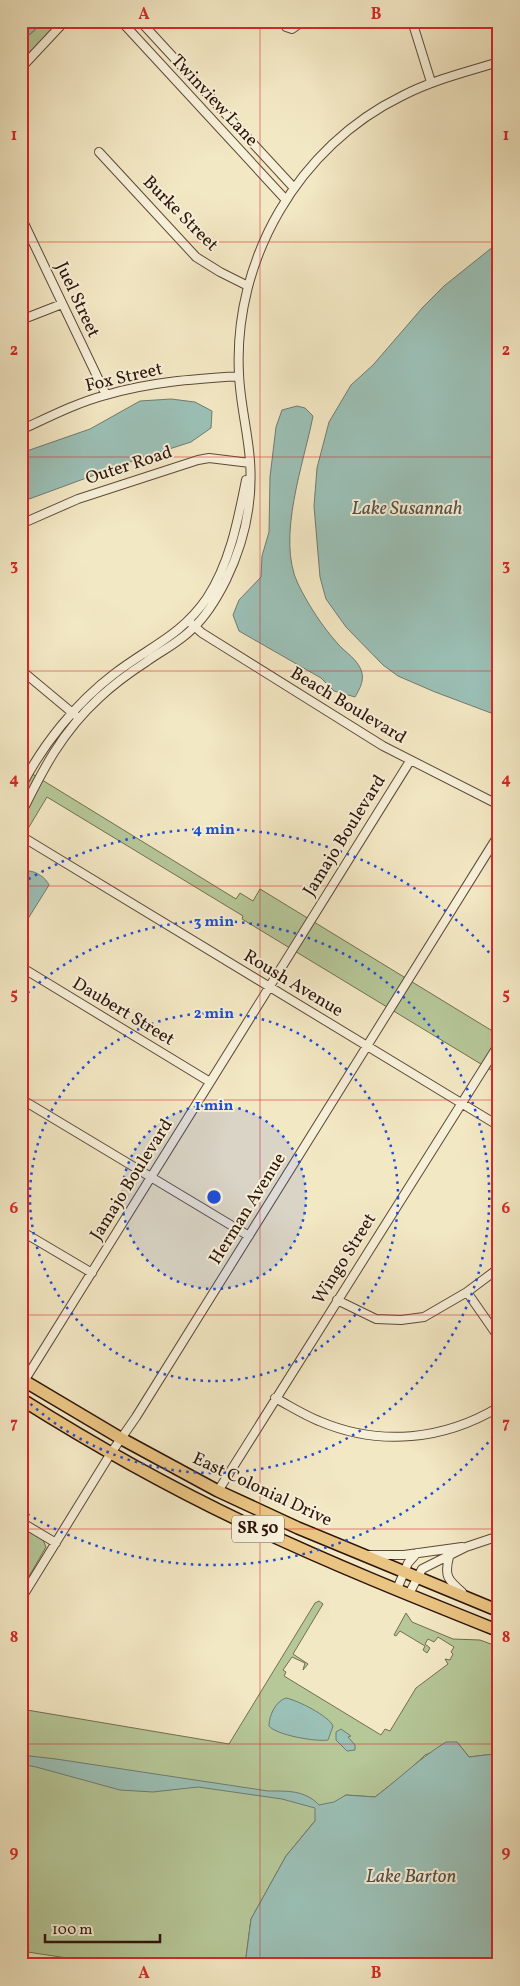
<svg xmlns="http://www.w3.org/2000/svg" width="520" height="1986" font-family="Vollkorn,serif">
<rect width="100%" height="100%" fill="#f3e8c4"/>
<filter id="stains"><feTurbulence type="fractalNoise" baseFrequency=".004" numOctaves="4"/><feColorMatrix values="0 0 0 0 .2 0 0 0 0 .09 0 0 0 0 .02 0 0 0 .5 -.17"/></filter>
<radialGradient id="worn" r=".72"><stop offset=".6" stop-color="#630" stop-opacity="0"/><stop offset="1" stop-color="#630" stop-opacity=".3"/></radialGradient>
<!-- green -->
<path fill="#b6c798" stroke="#726e51" d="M45,21H61L21,63V42Z
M21,767L236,899L240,893L253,901L260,889L499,1035V1075L242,919L243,916L47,797L23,837L21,836Z
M21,1527L43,1540L46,1547L21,1590Z
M319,1601L323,1604L293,1654L308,1664L303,1670L305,1663L292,1657L283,1670L286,1672L284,1676L381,1735L385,1729L390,1731L416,1688L448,1664L445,1659L450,1660L453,1654L451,1652L454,1647L438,1637L434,1642L428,1639L425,1644L430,1648L427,1653L423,1650L425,1646L400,1631L396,1636L394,1635L406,1613L412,1622L453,1639L480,1640L499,1647V1657L495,1665L499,1667V1751L494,1754L469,1757L457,1742L425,1755L407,1772L375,1797L346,1795L323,1811L286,1856L251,1919L245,1965H66L67,1958L21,1951V1709L229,1744L315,1603Z"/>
<!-- water -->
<path fill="#9bc0b6" stroke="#6f7b71" d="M21,21H45L21,42Z
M499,242V716L435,692L398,676L383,665L346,627L326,599L320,577L314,506L317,468L329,422L351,385L373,365L423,307L444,286Z
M171,399L195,402L212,411L211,428L191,442L138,459L21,502V453L90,429L140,401Z
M297,406L305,408L313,416C304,463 276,538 298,584C309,606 322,626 338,644C344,651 354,657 359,666C366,677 361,687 355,697L334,691L321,678L239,631L233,615L239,600L261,577L262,556L269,532L270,477L276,427L282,410Z
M28,871C36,871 46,878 49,885L21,930V881Z
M286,1698C297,1700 329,1716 333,1726L328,1740C316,1742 276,1735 269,1726C269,1715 276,1701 286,1698Z
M341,1729L351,1736L348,1737L355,1745V1750L347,1751L336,1740V1732Z
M446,1742H457L469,1757L494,1754L499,1751V1965H245L251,1919L286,1856L315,1821V1808L282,1799L198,1787L153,1792L120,1790L36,1767L21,1764V1755L56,1759L268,1791C287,1791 305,1790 319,1805L334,1802L346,1795L375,1797C399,1779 420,1758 446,1742Z"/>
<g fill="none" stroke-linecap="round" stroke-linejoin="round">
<!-- minor casing -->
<g stroke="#5e4938" stroke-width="10">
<path id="minor" d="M121,21L286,200
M140,21L294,188
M283,21L286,27L292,29L299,24V21
M412,21L431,82
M21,68L65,21
M99,152L196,257L220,272L248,286
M21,217L106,395
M21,320L62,304
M21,430C49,417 76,403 106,395C149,382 194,379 239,376
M21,524L78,499L198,460L209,458L250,463
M192,624L202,633L383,746L499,805
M21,670L75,715
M21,787C43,744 76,703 114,674C149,647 181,636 207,598C230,563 238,520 246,480
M21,814C43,769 62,732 99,698C114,684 129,673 146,662C161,651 180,642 193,628C206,616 218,596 226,580C244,543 253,502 250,461C248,432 240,403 239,374C233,259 299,146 402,96C433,80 466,72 499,62
M21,836L499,1126
M21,967L210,1082
M21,1099L249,1236
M21,1231L92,1273
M467,1292L499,1338
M337,1300L376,1319L401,1320L424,1317L467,1292L499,1268
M21,1386L410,761
M275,1398C290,1406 304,1415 319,1421C380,1447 444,1440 499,1407
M218,1491L499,1044
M21,1522L56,1543
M369,1555H404L462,1547
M449,1557C444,1576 448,1580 462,1592
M397,1589L408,1563L417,1553
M409,1594L422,1569L466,1547L499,1536
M21,1599L111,1453L136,1417L499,834"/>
</g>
<!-- highway casing -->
<g stroke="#2d140a" stroke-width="14">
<path id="highway" d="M21,1379L122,1439L218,1491L298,1528L499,1611
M21,1399C94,1445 169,1487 247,1524C329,1563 414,1597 499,1631"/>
</g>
<!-- minor -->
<use href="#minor" stroke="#f7f0d9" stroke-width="8"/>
<!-- highway -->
<use href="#highway" stroke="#eac482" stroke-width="11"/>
</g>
<!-- grid -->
<path fill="none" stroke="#d62828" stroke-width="1" stroke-opacity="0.55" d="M260,21V1965M21,242H499M21,457H499M21,671H499M21,886H499M21,1100H499M21,1315H499M21,1529H499M21,1744H499"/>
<!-- distance rings -->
<circle cx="214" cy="1197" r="92" fill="#1d4ed8" fill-opacity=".12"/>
<g fill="none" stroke="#1d4ed8" stroke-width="2.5" stroke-dasharray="2.5 5">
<circle cx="214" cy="1197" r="92"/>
<circle cx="214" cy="1197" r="184"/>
<path d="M22 998A276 276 0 1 1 22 1396"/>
<path d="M498 1431A368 368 0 0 1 22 1511M22 883A368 368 0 0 1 498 963"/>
</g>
<g text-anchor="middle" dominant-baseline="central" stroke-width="4" stroke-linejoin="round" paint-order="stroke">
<!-- shield labels -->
<rect fill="#f7f0d9" stroke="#6a5648" stroke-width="1" x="232" y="1515.5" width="52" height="27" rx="4"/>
<g font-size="16" font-weight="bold" fill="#2d140a">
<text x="258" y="1529">SR 50</text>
</g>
<!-- street labels -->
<g font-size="18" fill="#2d140a" stroke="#f7f0d9">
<text transform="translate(214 101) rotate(47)">Twinview Lane</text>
<text transform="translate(180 214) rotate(45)">Burke Street</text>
<text transform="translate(77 300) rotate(65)">Juel Street</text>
<text transform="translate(124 378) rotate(-13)">Fox Street</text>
<text transform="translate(129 466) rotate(-18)">Outer Road</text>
<text transform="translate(348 706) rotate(31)">Beach Boulevard</text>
<text transform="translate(345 836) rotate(-58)">Jamajo Boulevard</text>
<text transform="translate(293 984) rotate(31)">Roush Avenue</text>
<text transform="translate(123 1012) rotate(31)">Daubert Street</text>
<text transform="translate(132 1180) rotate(-58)">Jamajo Boulevard</text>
<text transform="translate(248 1209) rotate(-58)">Herman Avenue</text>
<text transform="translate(345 1259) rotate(-58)">Wingo Street</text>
<text transform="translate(262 1490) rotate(25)">East Colonial Drive</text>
</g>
<!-- water labels -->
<g font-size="19" font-style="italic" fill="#545046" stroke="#f7f0d9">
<text x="407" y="509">Lake Susannah</text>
<text x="411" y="1877">Lake Barton</text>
</g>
</g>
<circle cx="214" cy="1197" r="8" fill="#1d4ed8" stroke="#f7f0d9" stroke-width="2.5"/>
<g font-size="15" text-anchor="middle" font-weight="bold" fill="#1d4ed8" stroke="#f7f0d9" stroke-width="4" stroke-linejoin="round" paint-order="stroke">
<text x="214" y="834">4 min</text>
<text x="214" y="926">3 min</text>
<text x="214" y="1018">2 min</text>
<text x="214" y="1110">1 min</text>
</g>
<!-- margin -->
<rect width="520" height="1986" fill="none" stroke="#f3e8c4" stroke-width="55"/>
<!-- scale -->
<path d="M45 1934v8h115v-8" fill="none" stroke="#2d140a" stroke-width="2.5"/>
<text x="52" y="1934" font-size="15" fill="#2d140a" stroke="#f7f0d9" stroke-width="4" paint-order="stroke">100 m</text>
<rect x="28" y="28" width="464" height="1930" fill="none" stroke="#d62828" stroke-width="2"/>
<g font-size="16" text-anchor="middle" font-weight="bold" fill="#d62828">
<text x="144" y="19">A</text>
<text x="376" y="19">B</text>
<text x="14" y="140">1</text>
<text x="506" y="140">1</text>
<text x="14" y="355">2</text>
<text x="506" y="355">2</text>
<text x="14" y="570">3</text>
<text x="506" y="570">3</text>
<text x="14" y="784">4</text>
<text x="506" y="784">4</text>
<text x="14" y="999">5</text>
<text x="506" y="999">5</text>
<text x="14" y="1213">6</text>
<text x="506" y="1213">6</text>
<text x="14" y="1428">7</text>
<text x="506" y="1428">7</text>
<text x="14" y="1642">8</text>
<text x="506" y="1642">8</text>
<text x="14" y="1857">9</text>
<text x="506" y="1857">9</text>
<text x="144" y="1978">A</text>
<text x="376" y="1978">B</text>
</g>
<rect width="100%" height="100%" filter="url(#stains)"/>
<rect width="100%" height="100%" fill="url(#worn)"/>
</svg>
